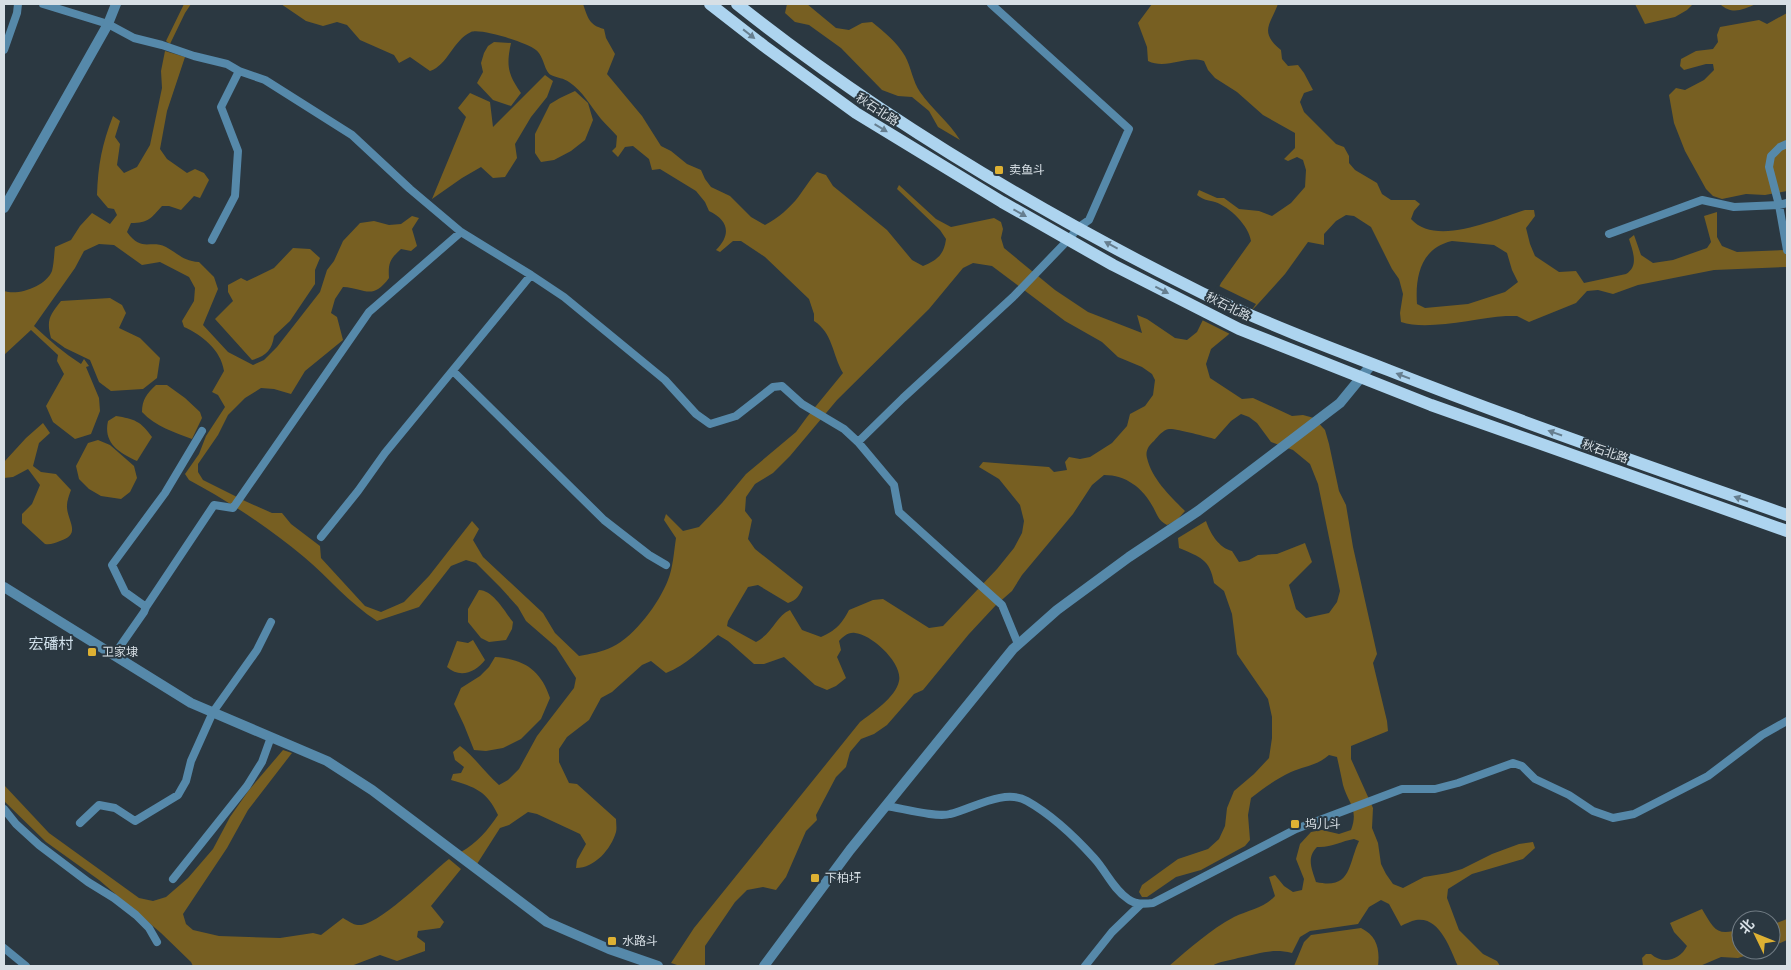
<svg xmlns="http://www.w3.org/2000/svg" width="1791" height="970" font-family="Signika,'Noto Sans SC',sans-serif">
<rect width="100%" height="100%" fill="#2b3841"/>
<!-- water -->
<path fill="#775f22" fill-rule="evenodd" d="M184,4H191L185,13L170,44L166,41Z
M281,4H583C588,18 589,25 604,29L606,38L615,54L607,74L642,116L661,146L671,151L687,164L701,170L705,179L711,187L730,196L751,217L765,225C778,218 790,208 799,196C805,188 810,179 817,172L826,175L833,186L887,230L912,260L923,266C937,260 944,255 946,239L940,230L897,189L899,185L936,219L951,227L994,218L1001,222L1003,229L1001,238L1004,248L1055,290L1088,312L1142,333L1137,315L1147,319L1175,338L1187,340L1197,332L1221,283L1251,241C1249,226 1230,207 1215,202C1207,200 1204,200 1197,195L1199,190L1217,198H1224L1239,209L1259,211L1272,216L1291,203L1305,187L1306,170L1303,160L1297,157L1288,161L1284,159L1295,148V133L1263,115L1237,92L1215,78L1208,70L1204,61C1185,55 1167,70 1148,61L1147,47L1138,23L1152,4H1180L1183,5L1185,4H1278C1270,25 1259,32 1281,50L1282,59L1288,66L1298,65L1304,73L1313,90L1304,93L1300,102L1304,112L1336,144L1344,147L1349,156V163L1355,170L1377,183L1382,194L1391,200H1415L1420,204L1414,211L1411,219C1436,247 1495,219 1525,210H1534L1535,216L1526,228L1530,244L1535,256L1559,272L1576,271L1584,283L1626,274C1639,266 1633,252 1629,239L1634,235L1641,255L1653,263L1673,260L1707,248L1711,242L1704,216L1717,212V237L1722,246L1737,252L1787,250V266L1786,267L1714,270L1638,285L1613,294L1598,290L1587,291L1576,303L1529,322L1517,316H1506C1476,318 1428,331 1401,322L1400,313L1403,294L1399,279L1392,269L1371,227L1354,216L1346,215L1336,221L1324,234V245L1308,242L1285,274L1258,304L1228,335L1211,349L1206,364L1210,378L1242,399L1253,398L1292,416L1303,415L1314,418L1325,430L1329,444L1339,491L1346,505L1353,547L1377,654L1373,663L1387,721L1388,731L1351,746V759L1373,808L1372,828L1378,843L1381,864L1386,874L1393,884L1403,888L1424,877L1448,873L1462,869L1492,854L1519,844L1533,842L1535,848L1523,859L1472,874L1448,889L1447,898L1459,930L1483,954L1497,961L1500,966H1458C1450,949 1440,916 1416,920C1411,921 1405,924 1401,926L1389,904L1381,900L1369,907L1358,924L1310,931L1300,937L1292,953C1271,948 1259,954 1238,958C1229,961 1220,961 1212,966H1169C1190,948 1210,930 1234,917C1248,910 1264,908 1275,896L1269,877L1275,875L1284,886L1293,892L1302,890L1304,879L1296,859L1300,844L1311,832L1322,830L1339,834L1351,830C1359,809 1348,803 1343,785C1341,775 1339,766 1337,757L1329,755C1316,766 1305,766 1291,772C1276,779 1264,788 1251,798L1248,815L1250,840L1245,846L1201,870L1176,877L1147,897H1142L1139,892L1142,885L1178,859L1208,849L1219,839L1225,826L1227,808L1234,791L1254,774L1269,758L1272,738V717L1268,699L1237,654L1232,614L1224,591L1214,583C1210,559 1200,557 1179,548L1178,538L1206,521C1210,533 1219,548 1232,551L1239,562L1249,560L1258,555L1277,554L1305,543L1312,562L1289,585L1296,609L1306,618L1329,613L1337,602L1340,591L1318,484L1310,464L1293,450L1271,442L1257,423L1249,417L1241,414L1231,421L1215,439C1208,437 1174,428 1169,429C1163,430 1158,436 1154,441C1149,445 1145,451 1147,458C1152,479 1170,496 1185,511L1177,520L1167,525C1158,520 1158,516 1153,507C1143,488 1126,475 1104,475L1092,485L1073,514L1022,575L1012,591L996,605L969,634L923,690L914,694L887,725L874,734L861,739L850,752L846,767L836,777L816,815L817,820L806,831L786,877L776,890L763,887L747,890L735,902L705,946V966H680L671,963L694,928L860,722C872,713 896,697 899,681C903,663 871,634 855,633C848,632 843,637 839,641L841,650L837,657L846,678L836,686L827,690L815,685L784,657L764,664H754L728,641L718,635C702,649 686,665 666,673L651,661L642,665L612,692L601,698L589,720L567,737L559,749V762L569,783L577,784L616,819C616,823 617,828 616,832C611,849 595,868 576,868L577,860L586,844L580,834L537,814L528,812L509,825L500,828L477,864L461,852C477,843 488,830 498,815C487,791 475,787 451,780L453,774L461,773L464,767L455,760L453,752L460,746C475,757 485,773 499,785L508,780L519,769L537,736L574,688L576,678L556,647L526,621L518,607L500,587L476,563L466,560L451,566L419,607L377,621C349,603 329,578 304,557C268,527 230,502 189,480L185,474L199,454L206,436L225,407L218,395L212,392L224,371C221,350 202,335 184,327L182,321L194,301L195,288L189,277L160,262L142,265L114,245L99,244L84,251L75,268L34,326C49,340 64,353 81,364L84,359L89,366L86,367L99,398L100,411L91,434L75,439L53,422L46,406L64,374L57,361L58,355L31,330L4,355V291C19,296 46,286 52,271C54,263 54,255 55,247L71,240L80,226L92,213L110,224L117,215L114,209L108,208L97,195C98,165 102,144 113,116L120,121L115,137L120,144L117,165L124,173L137,167L150,145L162,88L161,71L165,51L185,57L167,111L160,149L167,159L187,173L195,169L204,173L209,180L200,198L194,196L181,210L169,206H162C151,218 149,223 131,223L127,232C142,253 150,239 166,247C179,254 183,261 199,262L214,277L218,289L203,325L228,352L253,365L264,360L277,347L320,292L327,270L334,261L343,241L360,223L374,221L389,225L401,224L412,216L419,218L412,229L417,246L411,251L401,249C390,259 388,263 389,278C372,301 365,288 343,287L335,299L331,313L337,317L343,340L305,371L291,394L274,389L261,388L245,398L228,415L218,435L198,464V472L203,480L245,501L272,513H282L291,524L320,546L321,558L365,606L381,612L404,602L429,576L472,521L479,529L473,540L483,557L543,613L555,633L579,656C590,654 602,652 612,647C635,636 659,603 668,580C673,568 674,551 676,538L664,520L666,514L683,531L699,527L722,503L746,474L796,432L807,417L843,373C832,354 833,333 814,321V314L809,299L765,257L741,241H733L720,252L716,250C732,234 728,220 709,211L705,202L696,191L660,169L652,170L649,159L633,146L625,147L618,157L612,151L616,147L617,136C612,130 606,125 601,119C591,107 583,91 569,82C564,78 557,78 551,75C544,71 544,56 536,50C528,43 481,28 471,32C453,40 448,65 430,71L410,57L399,63L394,55L360,40L347,25L337,22L323,26L306,21ZM1452,241L1494,245L1507,253L1512,270L1518,282L1505,292L1468,304L1425,308L1417,304C1415,276 1421,248 1452,241ZM973,263L992,266L1065,321L1102,342L1118,357L1142,367L1152,374L1155,380L1153,395L1145,406L1130,414L1127,426L1112,443L1090,457L1080,459L1069,457L1065,462L1067,470L1054,472L1049,467L983,462L979,467L999,479L1020,505L1024,521L1022,533L1014,548L997,569L943,626L929,628L883,599L873,600L849,610C841,625 836,630 821,637L802,630L790,610C776,616 773,633 756,642L727,626L728,621L748,587L758,585L788,603C797,600 799,596 803,587L755,549L748,539L752,520L745,511L746,497L755,484L773,473L790,456L837,400L929,309L963,268ZM1354,839L1359,841C1348,864 1352,890 1316,882C1312,869 1306,858 1317,847C1331,848 1341,841 1354,839Z
M787,4H807L836,28L849,30L862,23L872,22C884,32 897,42 905,56C911,67 913,82 920,92C932,109 949,122 960,140L938,127L929,111L912,97L898,96L882,90L841,48L809,25L795,22L785,13Z
M1635,4H1693L1687,10L1675,17L1645,24Z
M1720,4H1756C1742,10 1732,15 1720,4Z
M1787,13V191L1765,195L1746,194L1722,199L1713,196L1706,189L1685,151L1674,123L1669,95L1676,88L1685,90L1704,80L1714,70L1713,64H1706L1684,70L1680,66L1681,59L1696,51L1713,49L1718,42L1717,35L1720,27L1759,20L1767,24Z
M494,42L511,43C506,66 508,74 521,93L511,106L493,100L477,83L483,72L481,63L484,53L488,46Z
M545,75L553,81L547,97L531,117L515,144L517,158L505,177L493,178L481,167L462,178L432,199L466,117L458,108L470,93L490,102L493,127Z
M575,91L588,103L593,120L585,140L571,151L554,160L541,162L535,153V134L550,104L560,98Z
M293,248L310,249L320,258L315,270V284L290,321L274,336C272,350 266,356 252,360L215,319L233,301L228,292V285L241,278L247,281L274,268Z
M110,298L122,305L126,313L119,328L140,338L160,358L157,378L143,389L111,391L99,382L90,360L65,348L51,338C46,320 50,315 61,301Z
M156,385H167L185,398L200,412L202,418L192,439C174,432 156,427 142,412C142,400 147,393 156,385Z
M116,416C134,419 141,421 152,437L137,461C119,453 103,443 108,421Z
M43,423L50,433L39,443L33,466L41,472L56,474L71,490C69,495 67,501 67,505C66,520 83,534 60,541C55,543 50,545 45,544L22,523V514L32,504L40,485L28,469L13,477L4,478V462L26,438Z
M98,440L110,445L134,466L137,478L130,492L121,499L101,496L89,489L79,479L76,466L88,443Z
M479,590C493,590 505,612 513,622L512,629L506,640L489,642L481,638L468,622V609Z
M473,640L485,660C476,672 460,679 447,667L457,641L468,643Z
M495,657C524,659 541,670 550,698L541,719L521,739L503,748L486,751L474,750L464,725L454,704L461,688L480,676L489,667Z
M283,750L292,753L248,810L227,848L183,914L186,924L193,930L219,936L280,938L313,933L321,935L343,918C347,920 353,925 358,925C377,928 432,872 449,859L461,869L431,906L444,922L440,928L418,931L417,937L425,943V951L397,961L380,955L351,966H193L191,962L161,933L99,880L46,842L4,801V785L49,833L139,898L153,901L166,897L188,878L213,849L230,817L249,790Z
M1702,909C1714,929 1716,937 1741,929V950H1763L1738,958L1721,957L1700,966H1643L1642,958L1646,954H1651C1663,965 1680,960 1687,946L1674,932L1670,923Z
M1787,919V940L1771,947V925Z
M1361,928C1377,936 1380,949 1378,966H1294L1304,942L1311,935Z"/>
<!-- pier -->
<path fill="#2b3841" d="M1217,285L1256,304L1243,323L1232,335L1200,319Z"/>
<g fill="none" stroke-linecap="round" stroke-linejoin="round">
<!-- minor -->
<path stroke="#5689aa" stroke-width="8" d="M43,4L108,24L134,38L162,45L194,56L227,64L239,71L265,80L352,135L410,189L461,232L531,275L564,297L665,380L696,414L710,424L736,416L773,387L782,386L802,404L844,429L858,442L894,485L899,512L1002,605L1018,644
M4,50L17,13L18,4
M1787,144L1780,147L1771,156L1769,167L1779,205L1787,250
M1609,234L1702,200L1734,207L1779,205L1787,203
M212,240L235,196L238,151L221,107L239,71
M453,371L604,520L649,555L666,565
M858,442L903,398L1013,297L1068,240L1079,227L1089,220L1129,129L991,4
M321,537L358,491L385,453L531,275
M146,607L125,592L112,565L165,493L202,431
M114,655L144,612L146,607L214,505L233,508L369,312L461,232
M886,806C901,808 937,818 950,814C972,809 1004,788 1027,801C1052,815 1075,837 1094,858C1106,871 1113,889 1128,899C1135,905 1145,904 1153,903L1296,829L1402,789H1435L1458,783L1513,763L1522,766L1535,779L1569,795L1593,811L1613,818L1634,814L1708,776L1762,735L1787,721
M4,809L16,824L39,845L88,882L114,898L136,915L149,928L157,942
M80,823L99,805L115,808L135,821L178,795L186,781L191,761L213,712L257,650L271,622
M173,879L247,786L262,762L271,737
M4,948L26,966
M1085,966L1112,932L1141,904"/>
<!-- tertiary -->
<path stroke="#5689aa" stroke-width="10" d="M4,208L108,24L116,4
M4,587L191,703L327,761L372,790L547,922L609,949L658,966
M764,966L850,850L1013,649L1057,610L1129,557L1198,511L1340,403L1372,364"/>
<!-- primary -->
<path stroke="#add4ef" stroke-width="12" d="M710,4L764,46L856,113L1002,202L1113,265L1239,329L1431,405L1787,531
M737,4C880,118 1039,212 1202,293C1262,322 1325,346 1388,370C1520,422 1654,468 1787,515"/>
</g>
<!-- one-way arrows -->
<defs><path id="oneway-solid" d="M-6-.8H1V-3.2L6.5 0L1 3.2V.8H-6Z" transform="scale(1.25)"/></defs>
<g fill="#667e8f">
<use href="#oneway-solid" transform="translate(749 34) rotate(38)"/>
<use href="#oneway-solid" transform="translate(881 128) rotate(31)"/>
<use href="#oneway-solid" transform="translate(1020 213) rotate(29)"/>
<use href="#oneway-solid" transform="translate(1111 245) rotate(-152)"/>
<use href="#oneway-solid" transform="translate(1162 290) rotate(27)"/>
<use href="#oneway-solid" transform="translate(1403 376) rotate(-159)"/>
<use href="#oneway-solid" transform="translate(1555 433) rotate(-161)"/>
<use href="#oneway-solid" transform="translate(1741 499) rotate(-161)"/>
</g>
<!-- markers -->
<g fill="#deb133" stroke="#2b3841" stroke-width="2">
<rect x="994" y="165" width="10" height="10" rx="2.5"/>
<rect x="87" y="647" width="10" height="10" rx="2.5"/>
<rect x="1290" y="819" width="10" height="10" rx="2.5"/>
<rect x="810" y="873" width="10" height="10" rx="2.5"/>
<rect x="607" y="936" width="10" height="10" rx="2.5"/>
</g>
<g text-anchor="middle" dominant-baseline="central" stroke-width="4" stroke-linejoin="round" paint-order="stroke">
<!-- street labels -->
<g font-size="12" fill="#d7dfe5" stroke="#2b3841">
<text transform="translate(877 110) rotate(33)">秋石北路</text>
<text transform="translate(1228 307) rotate(26)">秋石北路</text>
<text transform="translate(1605 452) rotate(19)">秋石北路</text>
</g>
<!-- poi labels -->
<g font-size="12" fill="#d7dfe5" stroke="#2b3841" text-anchor="start">
<text x="1009" y="170">卖鱼斗</text>
<text x="102" y="652">卫家埭</text>
<text x="1305" y="824">坞儿斗</text>
<text x="825" y="878">下柏圩</text>
<text x="622" y="941">水路斗</text>
</g>
<!-- quarter labels -->
<g font-size="15" fill="#cfdfea" stroke="#2b3841">
<text x="51" y="644">宏磻村</text>
</g>
</g>
<!-- border -->
<rect width="1791" height="970" fill="none" stroke="#d7dfe5" stroke-width="10"/>
<!-- north arrow -->
<g transform="translate(1756 935) rotate(313)"><circle r="24" fill="#2b3841" stroke="#707b83"/>
<path d="M0-4L9 19L0 12L-9 19Z" fill="#deb133"/>
<text y="-8" font-size="14" font-weight="bold" text-anchor="middle" fill="#d7dfe5">北</text>
</g>
</svg>
